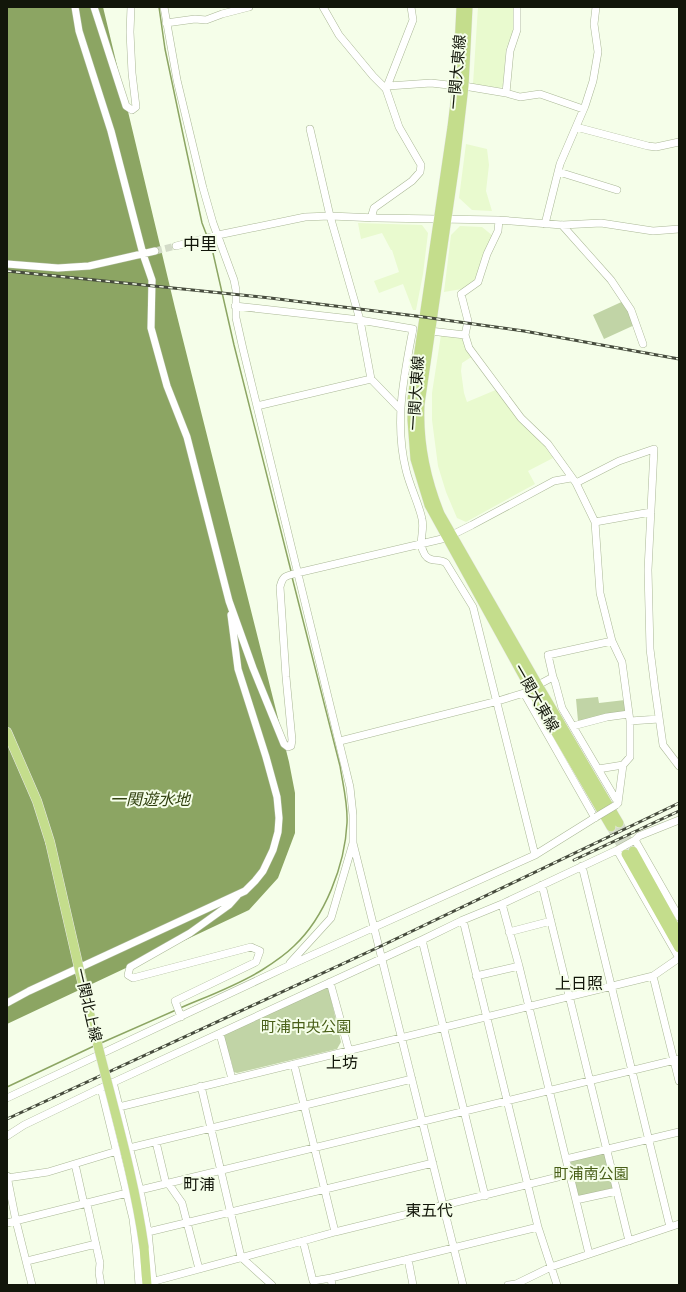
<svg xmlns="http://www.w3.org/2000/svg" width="686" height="1292" font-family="Karla,'Noto Sans JP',sans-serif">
<rect width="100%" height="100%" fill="#f5fee9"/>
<!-- built -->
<path fill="#e9facf" d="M478,7H513V31L506,49L503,85L501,88L473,84Z
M466,144L487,149L489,165L486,191L492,211L472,210L459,198Z
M358,223L422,225L428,233L423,274L416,310H413L403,284L379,293L374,281L399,272L392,250H391L382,233L361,239Z
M460,226L482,227L493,236L476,281L462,289L444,292L451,235Z
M441,335L463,338L473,356L462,363L461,371L464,393L467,402L498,389L543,443L553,458L528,471L535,484L466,522L457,518L446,492L438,466L432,420V393Z"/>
<!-- green -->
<path fill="#c1d4a6" d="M628,299L639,323L604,339L593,315Z
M598,697L599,703L625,700L626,713L578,721L576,699Z
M328,986L341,1042L337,1049L237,1073L234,1072L231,1060H229L223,1035Z
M604,1151L614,1186L613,1188L579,1196L577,1195L569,1163L570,1159Z"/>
<!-- water -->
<path fill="#8ca563" d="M7,7H103L175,308L289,762L295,793V833L278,878L249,910L7,1024Z"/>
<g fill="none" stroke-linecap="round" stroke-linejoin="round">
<!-- stream -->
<path stroke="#8ca563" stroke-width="1.5" d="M159,7L165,49L185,144L202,223L207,236
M208,239L213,253L234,345L291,571
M180,1008C208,996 236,986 262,970C273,963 285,955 294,946C325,917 345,865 347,823C348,804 343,785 340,766L292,577
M101,1043L176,1010
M7,1087L94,1046"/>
<!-- minor-tunnel -->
<path stroke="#d3dbc8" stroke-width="7" stroke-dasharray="7 3.5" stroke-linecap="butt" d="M155,251L176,246"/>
<!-- major-tunnel -->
<path stroke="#d3dbc8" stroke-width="9" stroke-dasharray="9 4.5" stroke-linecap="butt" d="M619,823L633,851
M611,827L626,854"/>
<!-- minor casing -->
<g stroke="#abb897" stroke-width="8">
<path id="minor" d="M75,7L79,31L111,131L143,254L152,280L151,328L167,386L187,437L229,601L253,668L284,744L288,747L291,746L292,740L286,677L280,587C283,575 286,576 297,573L446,538L472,525L554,481L571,478
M94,7L126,106L132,110L136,107L132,73L130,32L131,7
M164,7L177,80L203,188L213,223L234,280L236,290V318L243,349L350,787L353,815V843L463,1285
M323,7L339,35L373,76L386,89L399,127L421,165L420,172L412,181L374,208L371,218
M166,23L195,19L206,20L222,14L249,7
M388,86L431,83L457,86
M464,86L506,93L520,97L540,94L583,109
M386,89L413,20L411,7
M506,93L510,51L517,30V7
M576,127L648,146L656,147L679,142
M310,129L330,216L360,320L371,379L400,409
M559,172L617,190
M499,220L498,231L487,254L478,282L461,294L468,321L465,335L469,348L521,418L548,444L576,483L595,522L600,593L612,641L622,662L630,721V757L623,765L618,803L616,805
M545,224L560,164L585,106L593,81L598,52L594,24L596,7
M562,225L611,280L631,310L643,344
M176,246L218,235L305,217L330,216L377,218L499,220L562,225L601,223L653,231L679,229
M7,264L58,268L89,266L155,251
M235,306L360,320L413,329C404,376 394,422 406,470C410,487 419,504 422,519C425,532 417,542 425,555C430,563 440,558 446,563L473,607L535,855
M430,331L465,335
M257,406L371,379
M576,483L619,461L654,449L648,570L650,649L655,689L663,745L679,766
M595,522L651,512
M612,641L548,655L553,677L555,682L562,708L618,803
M538,685L553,677
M524,693L595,818
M630,721L659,719
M573,726L607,717L629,714
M340,741L498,701L524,693L531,690
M598,769L623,765
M635,840L679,917
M617,850L679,958
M582,866L670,1227
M542,885L629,1241
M502,904L519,966L589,1254
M463,920L538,1227L557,1285
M509,932L551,921
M422,940L485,1196
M290,963L331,918L353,843
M476,976L519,966
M653,976L679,1081
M330,982L349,1051
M7,1003L29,991L245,891L255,881L263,871L273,850L278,832L279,818L277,797L266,757L238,669L231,615
M181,1017L175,1001L256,962L260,951L251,947L133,978L128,975L130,967L190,933L229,905L237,896
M220,1034L232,1079
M294,1064L335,1232
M113,1082L140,1190L148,1232L153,1281
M201,1086L241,1257L272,1285
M101,1088L133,1219L136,1245L139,1285
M7,1098L288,966L535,855L596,817
M119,1107L653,976L679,958
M7,1136L24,1125L101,1088L422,940L463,920L502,904L617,850L635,840L639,836L679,820
M156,1142L166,1184
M566,1159L679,1132
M75,1164L84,1204
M7,1176L16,1221L32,1285
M7,1178L48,1172L117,1151L412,1079
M168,1183L182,1203L199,1269
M140,1190L679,1059
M576,1200L617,1191
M87,1204L100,1263L99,1273L101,1285
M7,1223L127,1193
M148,1232L433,1163
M303,1241L313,1281L331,1278L332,1285
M408,1259L413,1285
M27,1261L96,1244
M331,1278L538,1227
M140,1285L303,1241L335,1232L570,1174
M508,1285L516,1284L551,1267L679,1224"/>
</g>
<!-- major casing -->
<g stroke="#e7e8e6" stroke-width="10">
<path id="major" d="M461,7L457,86L452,127L412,399V420L415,459L429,505L531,690L611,827
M468,7L464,86L455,163L420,404C418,443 426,479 440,514L538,685L619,823
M7,732L37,801L50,842
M633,851L679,934
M626,854L679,948
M87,1003L96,1038
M144,1247L147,1285"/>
</g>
<!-- minor -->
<use href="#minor" stroke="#fff" stroke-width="7"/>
<!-- major -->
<use href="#major" stroke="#c4dd8c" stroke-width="9"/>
<!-- rail casing -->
<g stroke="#464b3d" stroke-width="3">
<path id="rail" d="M7,271L270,298L416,316L524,331L679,359
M574,860L679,811
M7,1119L379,947L679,803"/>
</g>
<!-- rail -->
<use href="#rail" stroke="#f5fee9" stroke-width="1.5" stroke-dasharray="4.5" stroke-linecap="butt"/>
<!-- minor-bridge casing -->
<g stroke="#abb897" stroke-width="8" stroke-linecap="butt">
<path id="minor-bridge" d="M596,817L616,805"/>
</g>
<!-- major-bridge casing -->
<g stroke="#e7e8e6" stroke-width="10" stroke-linecap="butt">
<path id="major-bridge" d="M50,842L87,1003
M96,1038C113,1107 134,1176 144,1247"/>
</g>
<!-- minor-bridge -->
<use href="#minor-bridge" stroke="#fff" stroke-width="7"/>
<!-- major-bridge -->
<use href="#major-bridge" stroke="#c4dd8c" stroke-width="9"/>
</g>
<g text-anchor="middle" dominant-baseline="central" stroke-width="4" stroke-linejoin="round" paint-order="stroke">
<!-- street labels -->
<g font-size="15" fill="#12160a" stroke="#f5fee9">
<text transform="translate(457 72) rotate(-85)">一関大東線</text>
<text transform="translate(416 393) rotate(-86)">一関大東線</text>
<text transform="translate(536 698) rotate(60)">一関大東線</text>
<text transform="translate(88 1005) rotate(77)">一関北上線</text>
</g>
<!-- park labels -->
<g font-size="15" fill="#485e17" stroke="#f5fee9">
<text x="306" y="1027">町浦中央公園</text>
<text x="591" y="1174">町浦南公園</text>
</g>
<!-- water labels -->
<g font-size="16" font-style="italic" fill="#334312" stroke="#f5fee9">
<text x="150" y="799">一関遊水地</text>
</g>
<!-- neighbourhood labels -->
<g font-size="16" fill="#12160a" stroke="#f5fee9">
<text x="579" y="983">上日照</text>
<text x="342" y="1062">上坊</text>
<text x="199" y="1184">町浦</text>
<text x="429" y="1210">東五代</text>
</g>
<!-- quarter labels -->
<g font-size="17" fill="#12160a" stroke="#f5fee9">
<text x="200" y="244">中里</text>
</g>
</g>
<!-- border -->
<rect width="686" height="1292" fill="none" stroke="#12160a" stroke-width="16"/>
</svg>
